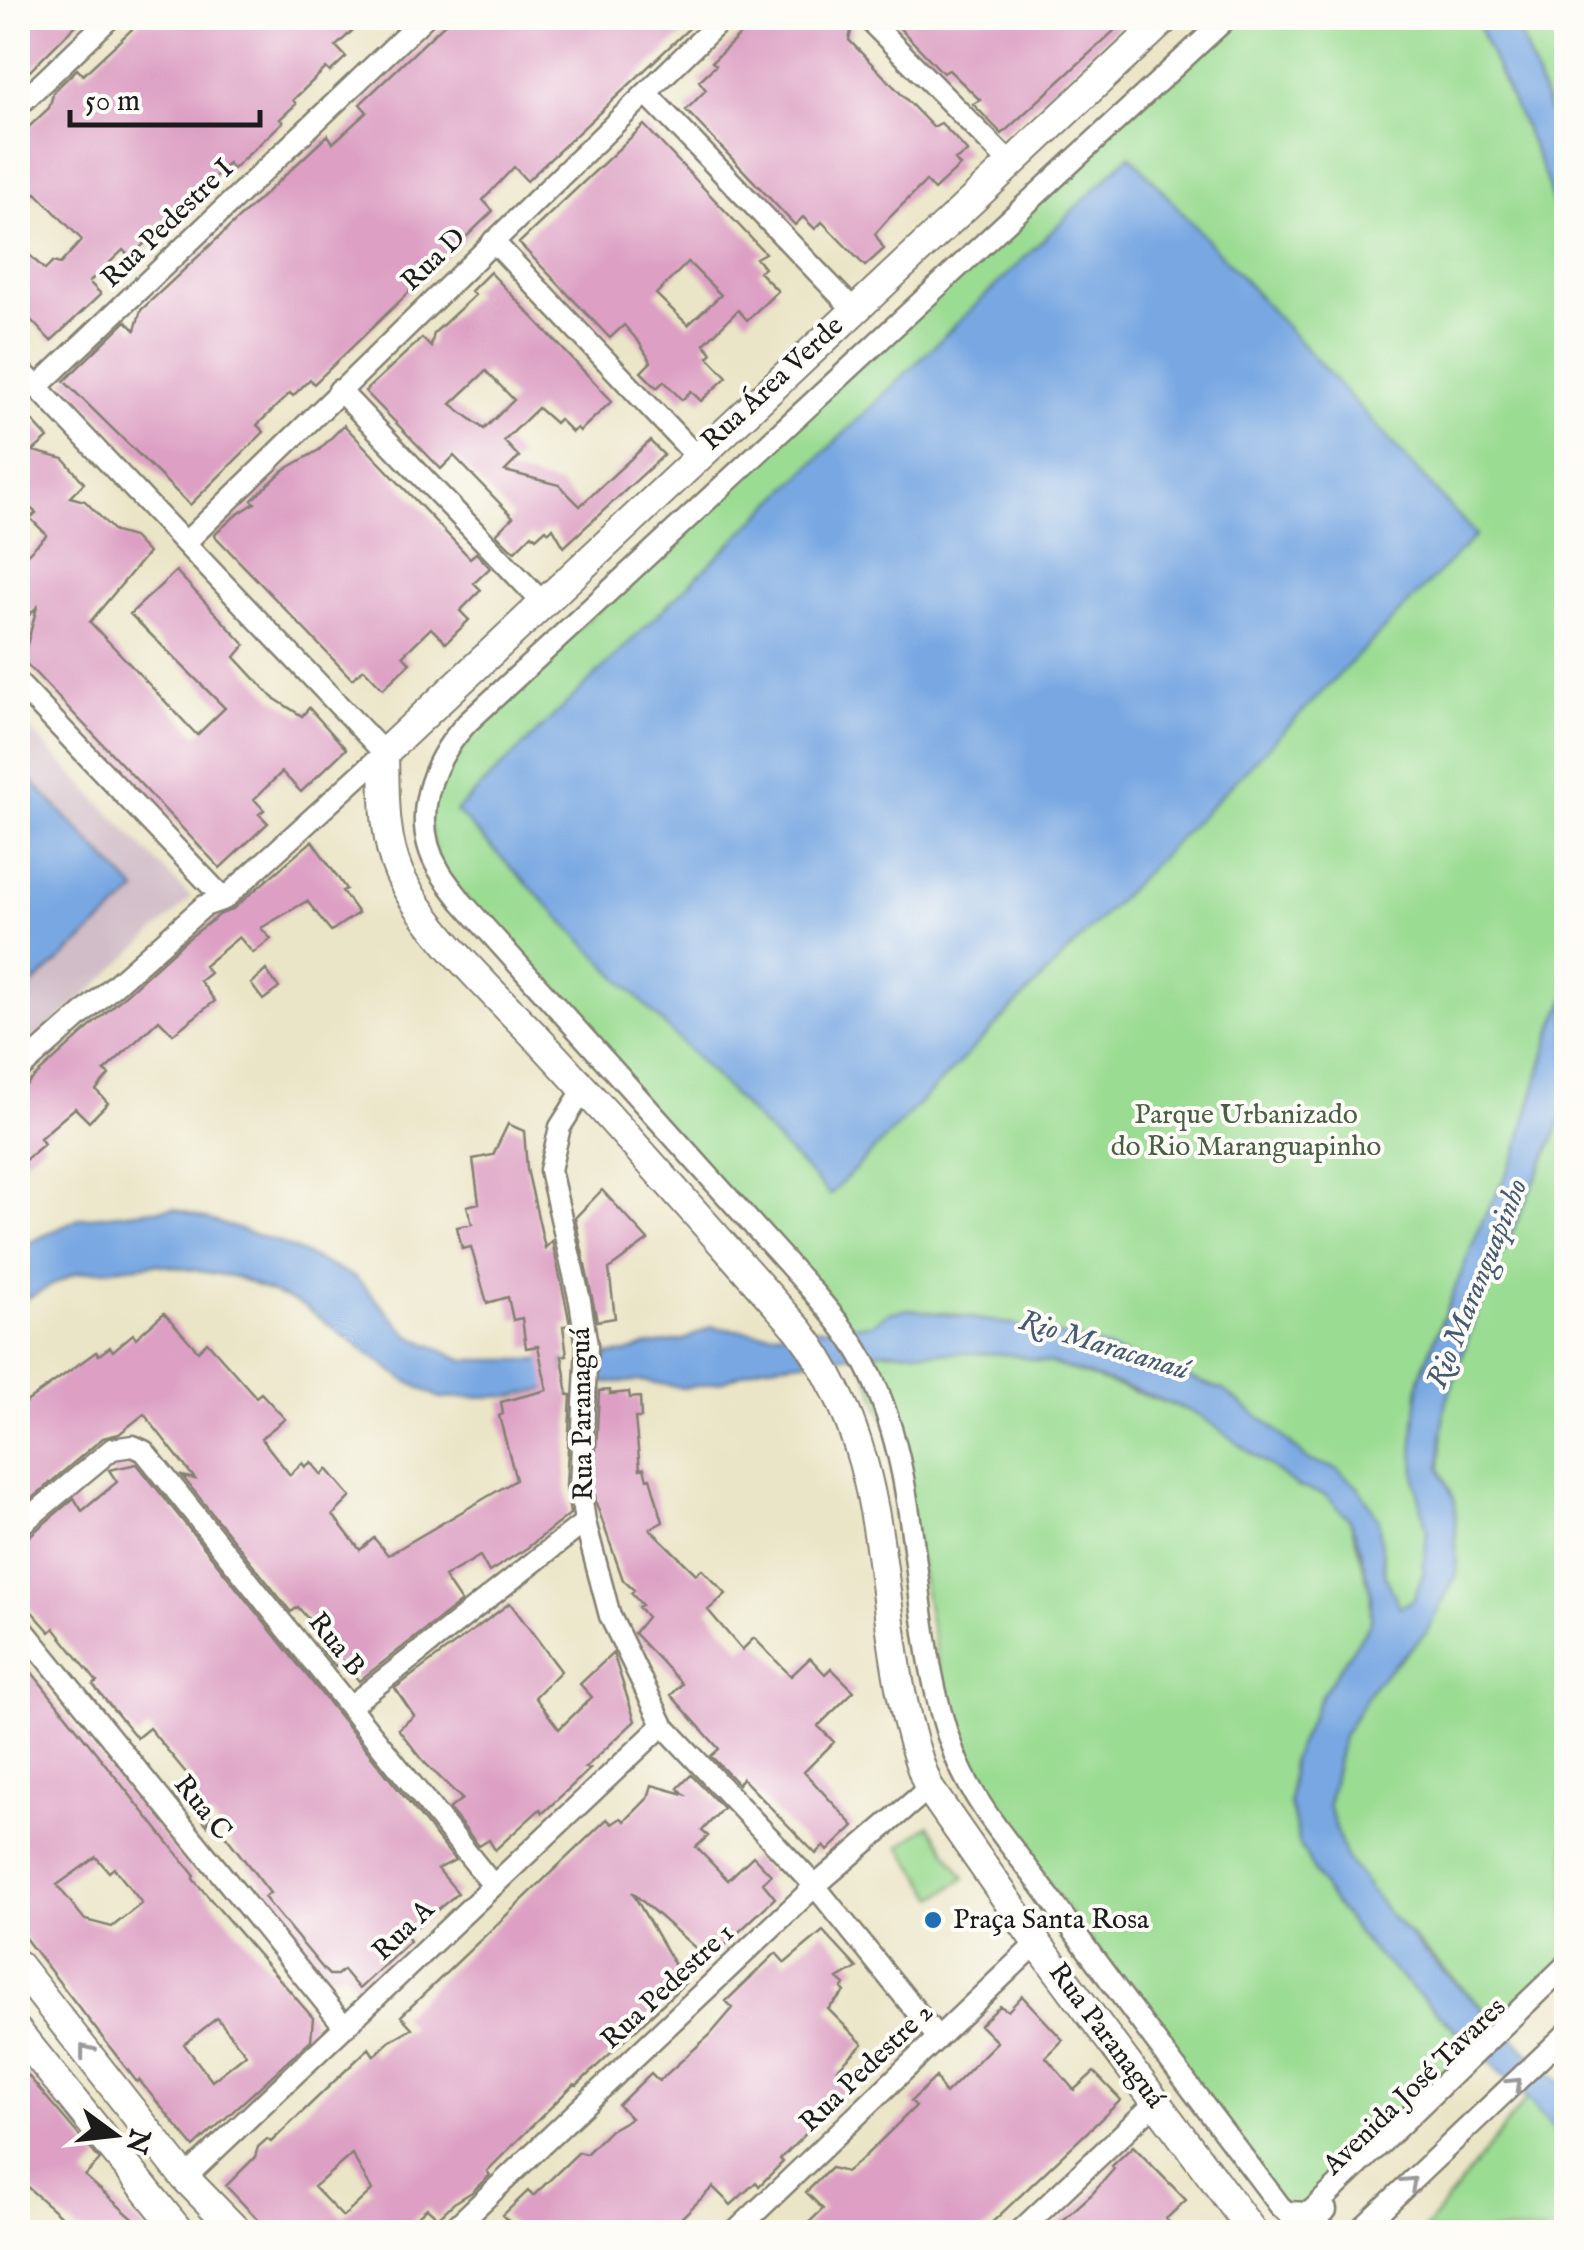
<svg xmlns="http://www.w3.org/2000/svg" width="1584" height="2250" font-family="'IM FELL English',serif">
<rect width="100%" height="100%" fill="#fdfcf7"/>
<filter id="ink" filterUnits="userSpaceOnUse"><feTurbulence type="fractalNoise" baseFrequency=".01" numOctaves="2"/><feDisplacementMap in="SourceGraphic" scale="20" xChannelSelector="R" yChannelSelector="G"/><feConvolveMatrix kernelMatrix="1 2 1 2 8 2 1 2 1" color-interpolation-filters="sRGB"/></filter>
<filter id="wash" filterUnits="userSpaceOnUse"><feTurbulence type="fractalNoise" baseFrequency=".0048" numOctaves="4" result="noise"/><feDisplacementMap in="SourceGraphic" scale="40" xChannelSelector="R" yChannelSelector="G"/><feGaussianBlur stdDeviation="2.25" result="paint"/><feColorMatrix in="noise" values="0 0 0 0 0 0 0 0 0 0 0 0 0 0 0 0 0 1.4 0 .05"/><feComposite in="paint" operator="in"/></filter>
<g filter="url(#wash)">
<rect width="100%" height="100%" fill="#ebe5c7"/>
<!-- industrial -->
<path fill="#d1bdc8" d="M18,717L191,898L18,1058Z"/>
<!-- green -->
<path fill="#9bdc93" stroke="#5c7c58" stroke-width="2.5" d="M1227,18H1476C1496,74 1528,126 1547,183C1560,223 1564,264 1566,306V998L1551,1033L1515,1158L1483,1219L1420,1375L1413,1441L1416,1483L1427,1531L1423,1574L1414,1599L1399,1608L1386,1577L1381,1548L1336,1469L1308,1460L1270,1425L1223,1390L1091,1343L949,1313H889L872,1324L842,1327L437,867L426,808L438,760Z
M1514,18H1566V154Z
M1566,1098V1965L1502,2027L1388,1913L1345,1856L1328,1805L1343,1736L1374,1685L1426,1633L1455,1501L1440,1469L1444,1410L1477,1310L1558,1129Z
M915,1350L1006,1354L1050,1363L1198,1414L1296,1486L1326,1495L1350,1520L1371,1594V1622L1322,1694L1292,1759L1290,1803L1300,1845L1325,1891L1368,1946L1478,2051L1309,2213L1287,2212L955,1755L900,1458L859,1353Z
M929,1825L965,1878L936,1898L900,1846Z
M1527,2098L1566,2144V2232H1423Z"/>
<!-- water -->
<path fill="#78a7e2" stroke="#4a627f" stroke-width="2.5" d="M1476,18H1514L1566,154V306C1564,264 1560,223 1547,183C1528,126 1496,74 1476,18Z
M1130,155L1476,535L830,1195L456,811Z
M18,767L137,891L26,991L18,982Z
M1566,998V1098L1558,1129L1477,1310L1444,1410L1440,1469L1455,1501L1457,1574L1426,1633L1374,1685L1343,1736L1328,1805L1345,1856L1388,1913L1447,1975L1566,2088V2144L1527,2098L1368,1946L1325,1891L1300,1845L1290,1803L1292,1759L1322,1694L1371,1622V1594L1360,1548L1350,1520L1326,1495L1296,1486L1198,1414L1135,1390L1050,1363L1006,1354L886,1351L762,1366L721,1382L683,1388L645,1381L593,1383L594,1356L626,1353L645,1346L684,1340L711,1327L762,1333L842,1327L872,1324L889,1313L909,1309L1010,1324L1091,1343L1223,1390L1270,1425L1308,1460L1337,1469L1359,1488L1378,1518L1386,1577L1400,1607L1414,1599L1423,1574L1427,1531L1416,1483L1413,1441L1420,1376L1483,1219L1515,1158L1551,1033Z
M173,1208L281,1243L356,1278L410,1336L464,1360H565L564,1386L511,1396L440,1398L405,1380L302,1305L236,1277L156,1264L76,1273L18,1303V1248L81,1218Z"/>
<g id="blocks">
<!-- building -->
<path fill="#dda0c4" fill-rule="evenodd" d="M18,18H83L29,72L18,60Z
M144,18H366L336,46L346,57L330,72L326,68L293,100L296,104L280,119L283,122L233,169L228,163L196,197L200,201L151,248L146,242L130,257L123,250L89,282L101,294L51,341L28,317L18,328V244L45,270L53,262L60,264L82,240L36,193L18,211V137L49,108L54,91L77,69L83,75Z
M451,18H700L527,181L514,167L483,200L493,211L314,384L310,379L293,396L290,393L257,425L264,432L190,505L64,381L126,321L135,330L141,310L328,135L333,143L367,112L360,104Z
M748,18H854L849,40L933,127L941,123L968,152L955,160L960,166L934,190L926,181L890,217L875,234L884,249L865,266L822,222L815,229L803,217L795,225L686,110L706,90L699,81L716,65L712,62L745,30Z
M890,18H1128L1002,134L973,104L980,100L949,70L943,73Z
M644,125L765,253L756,258L764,268L759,272L778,291L747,320L738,310L704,344L712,353L708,357L727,377L701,401L691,391L682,400L664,381L657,388L641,372L651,362L639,342L624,325L610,338L519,243ZM688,262L721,295L688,325L656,294Z
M490,272L612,401L580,431L577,428L572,432L559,419L555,423L538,408L504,441L519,457L505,471L559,485L580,506L650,441L664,455L564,547L553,528L549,532L546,529L536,538L532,534L515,551L510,548L496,534L513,517L454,456L441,469L365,391L422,338L431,347L434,333L475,295L471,291ZM486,371L514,400L484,429L451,404Z
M18,405L48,438L33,451L64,459L84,483L70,497L85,501L115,532L133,537L148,553L90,622L197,735L225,708L130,614L176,571L245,645L235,657L272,697L302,716L309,708L346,749L301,792L282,772L254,799L264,810L259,814L268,823L220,868L23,660L37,607L18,626V563L47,535L30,518L36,513L18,496Z
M344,425L470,558L476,553L490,568L474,583L481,590L460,611L469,620L446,643L431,628L403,655L410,663L383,689L364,669L352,679L214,535L235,516L255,503L252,500L284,470L319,450Z
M312,841L346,889L342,891L358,913L331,931L307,901L261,928L271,939L253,953L239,937L204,966L210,973L200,981L215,1001L173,1034L159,1020L104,1071L109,1075L96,1090L108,1103L89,1122L75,1108L40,1138L44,1144L18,1166V1092L185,941L219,915L233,909Z
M266,970L279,988L263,1000L251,984Z
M508,1124L524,1131L527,1169L545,1248L552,1241L566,1304L570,1325L563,1326L567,1355L562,1356L568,1395H571L566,1486L570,1514L527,1548L489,1572L480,1556L444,1577L461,1602L359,1681L342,1661L335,1666L320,1648L328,1642L298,1607L291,1612L182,1476L195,1479L144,1414L119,1434L103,1438L18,1510V1408L96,1352L99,1355L110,1347L113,1351L133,1334L136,1338L164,1313L198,1351L207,1342L256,1397L261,1393L285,1419L261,1438L290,1475L302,1463L305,1467L311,1462L322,1475L327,1469L351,1497L333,1515L360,1550L374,1538L388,1555L516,1480L499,1416L503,1414L501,1402L547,1390L538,1346L526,1348L522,1318L513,1320L508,1297L487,1303L471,1247L462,1249L457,1227L472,1224L467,1206L479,1203L473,1159L493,1155Z
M602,1190L648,1240L609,1269L615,1318L597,1321L575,1218Z
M610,1390V1394L629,1392L630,1398L640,1397L641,1418H635L640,1469L644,1468L647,1479L650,1478L663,1522L650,1529L696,1574L702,1569L726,1594L708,1610L742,1650L754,1638L791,1676L810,1658L825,1674L831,1668L854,1691L818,1726L834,1742L804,1772L854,1826L828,1851L824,1846L816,1854L742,1778L738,1784L711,1756L719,1749L671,1695L682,1684L634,1633L647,1617L638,1607L642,1605L631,1593L634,1590L623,1580L596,1503L594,1486L599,1391Z
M137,1464L455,1860L438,1869L458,1893L406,1935L410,1941L359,1989L343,1970L337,1975H329L325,1971L264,1897L270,1893L214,1821L210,1816L207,1825L179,1790L192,1780L149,1728L137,1738L93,1685L97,1682L54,1628L50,1632L18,1596V1540L27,1538L74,1498L82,1511L117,1482L109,1470Z
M510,1603L561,1671L535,1697L559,1729L592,1697L580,1684L613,1653L635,1721L585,1768L590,1769L543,1813L540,1809L495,1850L489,1840L479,1846L449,1809L462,1799L426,1764L398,1729L414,1716L395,1688Z
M18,1655L194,1875L193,1879L313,2018L311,2040L194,2147L139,2080L137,2082L18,1929ZM96,1857L109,1872L114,1868L142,1903L112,1927L85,1920L57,1885ZM217,2018L246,2054L212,2081L184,2044Z
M691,1775L723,1808L702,1831L708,1836L696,1847L728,1880L753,1856L771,1875L763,1883L775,1898L709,1960L632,1892L685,1983L577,2085L574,2084L487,2171L490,2175L472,2192L454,2203L438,2218L427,2208L400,2232H270L226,2186L255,2157L258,2147L267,2139L271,2142L369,2048L374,2056L391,2040L412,2028L401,2016L607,1819L612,1824L621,1818L625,1821L648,1798L652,1785L684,1794L678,1788ZM352,2154L372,2190L343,2217L314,2187Z
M823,1931L857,1968L838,1979L845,1985L842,1988L845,1992L828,2009L863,2044L837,2069L854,2087L780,2159L783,2162L759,2186L756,2182L731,2205L713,2187L667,2232H520L503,2215L528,2191L533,2196L579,2152L586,2154L610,2130L631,2118L618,2105L651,2073L659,2081L710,2035L733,2008L726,2001L776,1953L785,1963Z
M1022,1996L1063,2040L1046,2057L1074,2090L1094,2072L1121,2100L982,2232H799L823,2209L806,2192L831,2168L846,2172L861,2160L916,2106L911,2101L936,2077L945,2094L997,2042L980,2025L1000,2006L1008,2011Z
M18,2064L100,2160L85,2176L148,2232H79L18,2179Z
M1133,2146L1186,2200L1166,2219L1179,2232H1050L1092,2194L1114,2169L1112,2166Z"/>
</g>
</g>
<g filter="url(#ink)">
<use href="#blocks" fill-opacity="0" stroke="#848072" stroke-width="2.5"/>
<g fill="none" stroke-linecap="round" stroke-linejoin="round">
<!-- street casing -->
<g stroke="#848072" stroke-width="25">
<path id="street" d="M867,18L1011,164
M1227,18L467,723C431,762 409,820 439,870C445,881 455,892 462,902L807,1285C830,1312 854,1339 869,1371C927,1490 907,1630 954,1753C973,1803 1013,1848 1045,1891C1121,1998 1201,2101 1280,2206L1287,2212L1309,2213L1566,1965
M646,93L853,309
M18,106L110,18
M493,241L696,456
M18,367L384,753L224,899L204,906L18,1071
M37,387L424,18
M339,390L542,602
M185,543L723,18
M18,683L224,899
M584,1089L560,1127L550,1170L580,1301L587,1346L580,1487L585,1522L610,1616L663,1725L815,1886L938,2038
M18,1527L112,1449L133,1446L144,1451L492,1884
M18,1623L345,2027
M350,1706L585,1522
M185,2178L663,1725
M450,2232L815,1886L929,1788
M735,2232L1037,1943
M1019,2232L1155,2103
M1302,2232L1326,2210
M1358,2232L1566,2034"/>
</g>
<!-- secondary casing -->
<g stroke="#848072" stroke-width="32">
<path id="secondary" d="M1166,18L384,753C385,793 383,836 399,873C424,931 507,1005 551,1053C635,1144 717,1238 799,1330C909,1476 865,1632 929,1788L1037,1943L1253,2232
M18,1965L185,2178L238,2232
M18,2032L180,2232"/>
</g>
<!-- street -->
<use href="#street" stroke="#fff" stroke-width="20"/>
<!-- secondary -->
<use href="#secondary" stroke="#fff" stroke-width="28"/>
</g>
<!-- one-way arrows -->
<defs><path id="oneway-chevron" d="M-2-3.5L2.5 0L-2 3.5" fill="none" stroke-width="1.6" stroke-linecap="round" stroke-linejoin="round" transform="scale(2.5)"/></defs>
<g stroke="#999">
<use href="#oneway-chevron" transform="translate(86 2051) rotate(-128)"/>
<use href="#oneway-chevron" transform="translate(1515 2084) rotate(-44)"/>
<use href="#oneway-chevron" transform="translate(1410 2183) rotate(-43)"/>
</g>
</g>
<!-- markers -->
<circle fill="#1f6fb2" stroke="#fdfcf7" stroke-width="4" cx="933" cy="1920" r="10"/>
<g text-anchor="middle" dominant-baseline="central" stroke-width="8" stroke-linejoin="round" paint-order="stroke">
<!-- street labels -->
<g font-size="28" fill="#1c1c1c" stroke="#fdfcf7">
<text transform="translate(168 224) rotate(-44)">Rua Pedestre I</text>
<text transform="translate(434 260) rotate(-44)">Rua D</text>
<text transform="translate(773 384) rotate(-43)">Rua Área Verde</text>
<text transform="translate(583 1414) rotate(-91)">Rua Paranaguá</text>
<text transform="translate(336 1645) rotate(51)">Rua B</text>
<text transform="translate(202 1808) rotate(51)">Rua C</text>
<text transform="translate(404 1931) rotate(-44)">Rua A</text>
<text transform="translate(668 1987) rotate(-43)">Rua Pedestre 1</text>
<text transform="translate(1106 2036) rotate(53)">Rua Paranaguá</text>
<text transform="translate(867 2068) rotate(-44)">Rua Pedestre 2</text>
<text transform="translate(1415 2087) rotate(-44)">Avenida José Tavares</text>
</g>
<!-- park labels -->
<g font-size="28" fill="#485f46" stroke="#fdfcf7">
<text x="1246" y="1115">Parque Urbanizado<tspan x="1246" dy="32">do Rio Maranguapinho</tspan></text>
</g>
<!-- poi labels -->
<g font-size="28" fill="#1c1c1c" stroke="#fdfcf7" text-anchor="start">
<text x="953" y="1920">Praça Santa Rosa</text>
</g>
<!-- water labels -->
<g font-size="30" font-style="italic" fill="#455b75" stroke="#fdfcf7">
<text transform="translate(1478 1284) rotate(-68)">Rio Maranguapinho</text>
<text transform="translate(1104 1346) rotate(17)">Rio Maracanaú</text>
</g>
</g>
<!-- margin -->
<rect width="1584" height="2250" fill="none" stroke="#fdfcf7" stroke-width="60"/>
<!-- north arrow -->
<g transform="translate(115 2135) rotate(105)" stroke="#fdfcf7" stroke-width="8" paint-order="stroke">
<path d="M0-8L18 38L0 25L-18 38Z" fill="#1c1c1c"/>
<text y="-15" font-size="28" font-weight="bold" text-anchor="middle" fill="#1c1c1c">N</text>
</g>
<!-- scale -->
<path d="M70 110v15h190v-15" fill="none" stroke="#1c1c1c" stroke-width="5"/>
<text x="85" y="110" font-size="30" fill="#1c1c1c" stroke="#fdfcf7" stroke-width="8" paint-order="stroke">50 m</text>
</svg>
